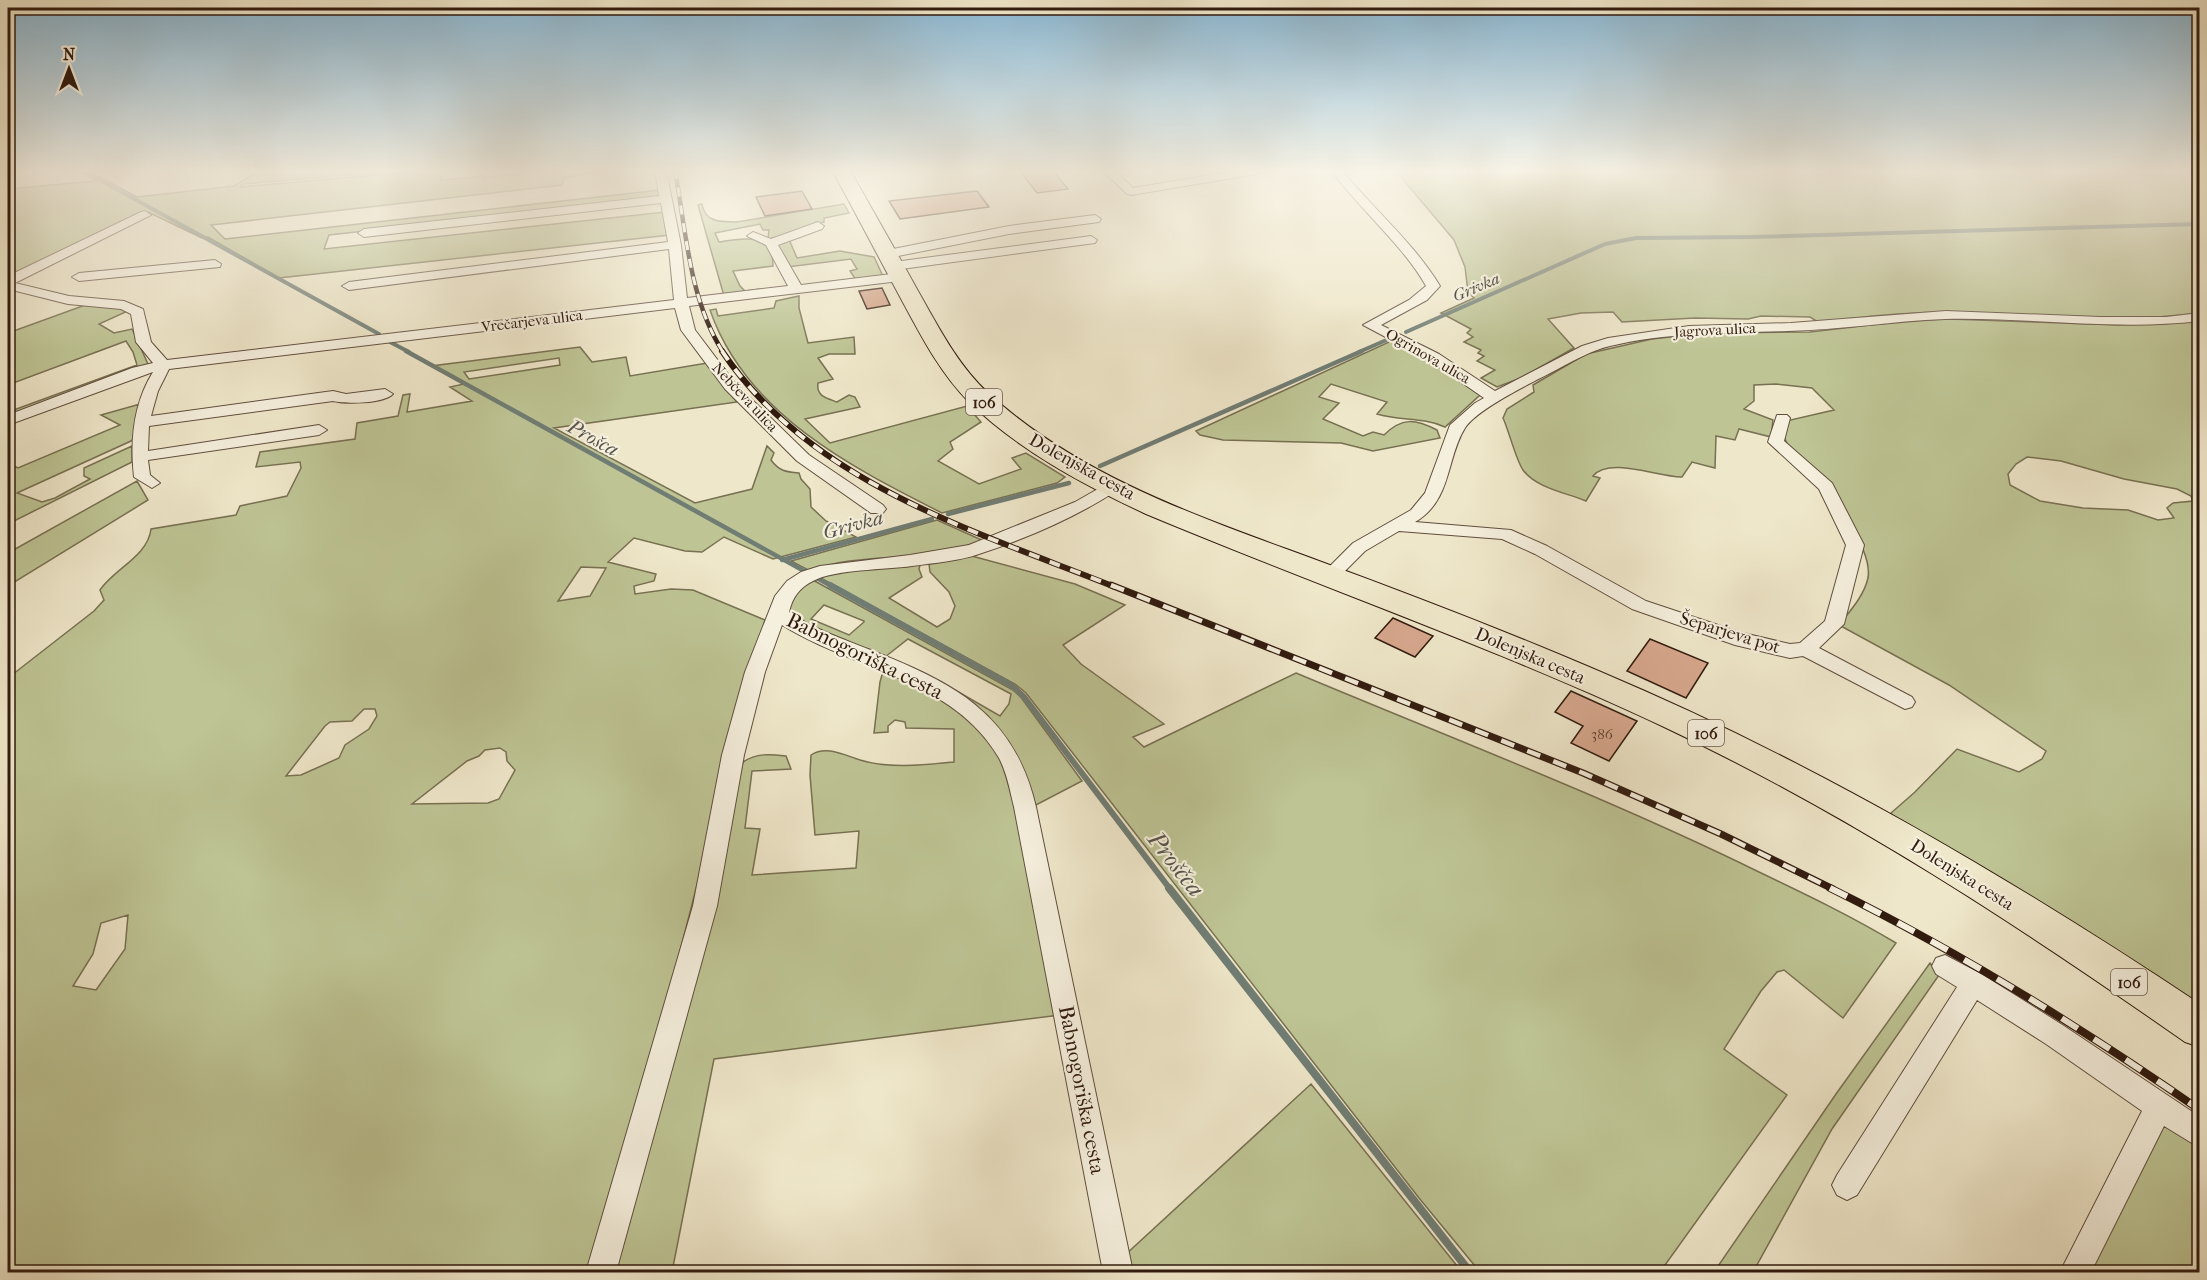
<svg xmlns="http://www.w3.org/2000/svg" width="2207" height="1280" font-family="'IM FELL French Canon',serif">
<rect width="100%" height="100%" fill="#efe7ca"/>
<filter id="stains"><feTurbulence type="fractalNoise" baseFrequency=".00333" numOctaves="4"/><feColorMatrix values="0 0 0 0 .2 0 0 0 0 .09 0 0 0 0 .02 0 0 0 .5 -.17"/></filter>
<radialGradient id="worn" r=".72"><stop offset=".6" stop-color="#630" stop-opacity="0"/><stop offset="1" stop-color="#630" stop-opacity=".3"/></radialGradient>
<!-- green -->
<path fill="#bec494" stroke="#787052" stroke-width="1.5" fill-rule="evenodd" d="M79,170H87L137,197L234,186L261,170H408L243,184L240,187L432,170H457L445,171L441,180L478,177L480,170H484L483,178L552,170H610L563,178L562,185L211,225L225,239L660,190L662,198L329,235L324,249L665,212L670,235L279,278L208,237L202,238L148,212L14,276H8V189L96,181Z
M1395,170H2199V313C2120,324 2040,314 1960,312C1913,311 1865,317 1818,322L1810,317L1761,316L1748,319L1695,318L1622,322L1613,312L1581,313L1548,319L1574,348L1521,378L1497,387L1481,378L1495,370L1477,361L1484,356L1478,353L1481,350L1464,342L1473,337L1467,333L1471,329L1441,313L1474,298L1468,292L1465,267L1454,240Z
M702,204C705,223 722,222 737,222L844,204L849,213L824,218V222L773,238L768,239L769,230H763L760,224L715,233L719,242C743,238 773,232 773,266L733,271L740,286L745,291L760,289L761,291L724,296L698,205Z
M788,237L797,258L840,251L874,257L882,274L880,276L856,280L850,271L857,269L851,259L787,267L775,242Z
M799,296V308L808,343L854,337L855,354H829L818,358L833,379L818,383C816,396 826,398 837,402L849,395L855,397L860,407L805,419L830,443L967,406L981,422L950,442L953,449L938,461L979,484L1021,469L1012,458L1026,453L1065,477L1057,483L942,513C851,467 746,414 710,310L716,309L718,316L774,308L776,301Z
M88,304L109,305L130,310L99,324L114,333L132,329L148,364L8,417V412L137,365L133,352L126,341L8,385V333Z
M1949,319L2119,325L2199,322V1011L1896,820L1891,813L1915,792L1957,749L2019,772L2042,759L2046,751L1949,685L1839,625C1850,611 1864,596 1868,578C1874,541 1814,479 1791,452L1785,439L1786,421L1834,410L1812,388L1776,384L1754,385V401L1744,409L1773,420L1771,437L1739,429L1735,440L1716,436L1715,468L1692,462L1682,477C1660,478 1610,456 1593,476L1600,478L1586,501C1567,493 1536,488 1523,470C1516,460 1509,431 1503,418L1507,409L1534,392L1533,385L1586,354L1652,339L1705,333L1810,332L1906,321ZM2027,457L2061,461L2124,479L2177,489L2191,496L2193,501L2173,503L2167,508L2174,518L2158,520L2128,510L2083,508L2040,501L2010,485L2008,474L2016,464Z
M1391,341L1425,358L1480,395L1445,427C1423,417 1400,421 1377,414L1387,402L1331,384L1319,397L1339,403L1323,419L1363,436L1373,432L1384,435C1402,417 1415,419 1437,430L1440,438L1373,451L1341,443L1223,440L1200,435L1196,431Z
M580,347L592,362L626,357L630,376L707,363L737,402L554,428L695,503L752,489L767,446L774,453L771,460C779,471 786,472 799,473L801,479L810,489L811,507L826,521L856,537L773,559L724,537L702,552L685,551L634,538L608,562L656,574L654,581L634,586L635,594L671,589L693,590L765,620L659,1033L590,1272H8V678L94,611L104,600L100,590C114,569 148,556 151,529L236,515L240,506L287,496L301,468L300,462L256,467L260,452L355,439L357,423L398,416L403,395L410,394L407,412L472,401L450,387L464,384L431,366ZM559,358L560,365L469,379L464,372ZM581,567L606,568L590,596L558,601ZM364,709H375L377,716L369,729L345,745L339,758L301,775L286,776L325,726L330,722L352,721ZM500,748L506,752L507,761L515,770L499,799L488,803L412,804L467,761L479,756L485,750ZM128,915L125,949L96,990L73,986L93,954L101,923Z
M140,404L134,438L131,441L17,493L42,502L55,498L90,479L84,476V468L132,446V462L8,524V463L18,468L120,425L101,415Z
M137,481L148,500L8,586V553Z
M937,520L984,541C963,546 942,553 921,555C884,559 845,557 810,571L791,561Z
M968,555L1075,584L1125,605L1063,645L1081,664L1164,724L1133,737L1144,747L1296,673C1451,738 1608,798 1759,872C1805,894 1851,916 1896,943L1843,1018L1784,970L1777,972L1761,991L1724,1049L1787,1095L1660,1272H1480L1419,1198L1026,693L1015,684L817,576L826,573L920,565L919,569L922,577L889,598L937,627L950,619L955,606L949,592L930,572L929,564Z
M811,579L1013,690L1020,696L1082,781L1034,806L955,690L1000,716L1009,704L1011,694L908,639L885,657L794,619L788,610L792,593ZM824,605L864,621V622L849,635L811,619Z
M886,672H891C947,700 987,718 1011,780L1060,1015L714,1059L672,1272H612L660,1102L743,762C757,753 769,754 786,756L791,769L752,771L745,828L760,829L752,875L856,868L859,831L815,835L810,775L811,755C826,745 844,755 860,760C889,769 924,765 954,762V729L906,728L905,722L895,720L888,726V732L874,733L880,682L882,675Z
M1930,963L1939,975L1832,1129L1753,1272H1714L1836,1094Z
M1311,1084L1462,1272H1127L1124,1256Z
M2162,1120L2199,1141V1272H2086L2138,1163Z"/>
<g fill="none" stroke-linecap="round" stroke-linejoin="round">
<!-- stream-far3 -->
<path stroke="#707d74" stroke-width="4" d="M82,170L379,334
M1406,332L1605,244L1636,238L1750,237L2200,224
M390,342L409,352
M1359,352L1391,338"/>
<!-- stream-far2 -->
<path stroke="#707d74" stroke-width="4.5" d="M406,351L833,587
M1100,466L1362,351
M948,514L1069,483
M782,560L932,519"/>
<!-- stream-far1 -->
<path stroke="#707d74" stroke-width="6" d="M830,585L1011,685L1024,697L1170,889"/>
<!-- stream -->
<path stroke="#707d74" stroke-width="8" d="M1169,888L1470,1272"/>
</g>
<!-- building -->
<path fill="#d7a78d" stroke="#311b0f" stroke-width="1.5" d="M1019,170H1052L1068,189L1037,193Z
M802,191L812,209L765,216L756,197Z
M977,191L989,207L900,219L889,201Z
M882,288L890,305L867,309L859,291Z
M1393,618L1433,636L1415,657L1375,638Z
M1650,639L1708,663L1686,698L1627,671Z
M1571,691L1637,721L1609,761L1571,743L1583,726L1555,712Z"/>
<g fill="none" stroke-linecap="round" stroke-linejoin="round">
<!-- minor casing -->
<g stroke="#604e3e" stroke-width="2">
<path id="minor" d="M655,170H666L681,245L687,298L788,286L766,245L747,236L753,232L771,239L818,222L824,226L822,229L778,245L801,285L900,273L907,277L900,281L689,306L695,330L735,383L809,455L883,505L886,509L883,513H871L797,461L725,389L681,330L675,308L169,369L158,391L151,416L333,391L346,394L385,389L393,394C383,404 346,404 333,401L149,426L148,451L319,425L327,430L319,435L148,460L150,475L160,483L152,488L134,477C130,441 133,404 153,372L8,425V415L132,368L153,363L136,342L131,314L121,309L68,304L8,289V276L141,212L145,211L151,215L15,283L69,296L124,301L143,309L151,342L167,360L674,300L669,249L349,290L342,286L349,282L668,242L661,203L364,237L358,233L364,229L659,196Z
M1102,170H1114L1133,188L1241,170H1268L1263,173L1131,195L1127,194Z
M1331,170H1342C1373,209 1414,243 1440,286L1427,300L1381,325L1439,354L1495,391L1582,346L1608,338L1689,326L1791,323L1946,311L2100,317H2166L2200,313V321C2115,331 2030,317 1945,319C1892,321 1840,330 1787,331C1728,333 1668,332 1610,346C1592,350 1573,361 1556,370C1535,381 1477,409 1465,428C1446,458 1452,501 1415,522L1511,530L1547,546L1646,601L1739,632L1790,644L1800,643L1825,621L1846,545L1819,489L1768,442L1777,415H1787L1790,418L1784,441L1832,483L1864,545L1844,624L1819,648L1912,697L1915,702L1912,707L1905,709L1803,656L1790,658L1735,645L1632,609L1535,554L1502,539L1399,531L1365,551L1337,579H1325L1322,575L1325,571L1353,543L1411,510L1425,493L1450,425L1475,403L1484,398L1429,360L1363,325L1409,300L1426,286C1403,245 1360,210 1331,170Z
M1095,215L1101,219L1099,222L1009,234L888,258L882,254L888,250L1009,226Z
M1091,236L1097,240L1095,243L894,270L888,266L894,262Z
M215,260L221,264L220,267L79,281L72,277L79,273Z
M1110,482L1118,487L1116,491C1076,517 1025,539 979,554C959,561 934,563 912,566C885,570 835,569 813,581C800,587 792,598 789,612C813,629 841,638 868,649C952,682 1014,712 1036,807L1133,1272H1103L1014,807C1010,791 1007,773 999,758C953,679 854,670 782,625L765,672L744,755L717,906L616,1272H586L693,906L722,755L745,672L775,596L787,581L801,572L820,566L910,555L969,545L1075,502Z
M1945,955L1983,975L2064,1026L2200,1117V1148L2164,1126L2091,1272H2060L2142,1111L2046,1044L1977,1000L1857,1195L1847,1200L1837,1195L1832,1185L1837,1175L1957,987L1936,974L1932,966L1936,958Z"/>
</g>
<!-- primary casing -->
<g stroke="#311b0f" stroke-width="2">
<path id="primary" d="M832,170H850C873,211 896,251 918,291C938,326 957,364 987,392C1080,478 1203,518 1319,561C1414,596 1508,632 1601,672C1812,761 2009,877 2200,1004V1047L2185,1042C2018,925 1847,813 1662,726C1494,647 1318,586 1146,514C1082,484 1020,451 969,402C939,372 919,332 899,295C877,254 855,212 832,170Z"/>
</g>
<!-- minor -->
<use href="#minor" fill="#f5efdd" fill-rule="evenodd"/>
<!-- primary -->
<use href="#primary" fill="#efe7ca" fill-rule="evenodd"/>
<!-- rail-far3 casing -->
<g stroke="#311b0f" stroke-width="4.5">
<path id="rail-far3" d="M675,170C686,231 689,299 723,352"/>
</g>
<!-- rail-far2 casing -->
<g stroke="#311b0f" stroke-width="6">
<path id="rail-far2" d="M722,351C810,483 975,531 1115,587"/>
</g>
<!-- rail-far1 casing -->
<g stroke="#311b0f" stroke-width="7">
<path id="rail-far1" d="M1111,585L1583,773L1721,834L1833,889"/>
</g>
<!-- rail casing -->
<g stroke="#311b0f" stroke-width="8">
<path id="rail" d="M1830,888C1960,952 2082,1028 2200,1110"/>
</g>
<!-- rail-far3 -->
<use href="#rail-far3" stroke="#f5efdd" stroke-width="3" stroke-dasharray="9" stroke-linecap="butt"/>
<!-- rail-far2 -->
<use href="#rail-far2" stroke="#f5efdd" stroke-width="4" stroke-dasharray="11" stroke-linecap="butt"/>
<!-- rail-far1 -->
<use href="#rail-far1" stroke="#f5efdd" stroke-width="4.5" stroke-dasharray="14" stroke-linecap="butt"/>
<!-- rail -->
<use href="#rail" stroke="#f5efdd" stroke-width="6" stroke-dasharray="19" stroke-linecap="butt"/>
</g>
<!-- sky -->
<linearGradient id="sky" x2="0" y2="1"><stop stop-color="#89b8d5"/><stop offset="0.49" stop-color="#f8f4e7"/><stop offset="1" stop-color="#f8f4e7" stop-opacity="0"/></linearGradient>
<rect width="2207" height="349" fill="url(#sky)"/>
<g text-anchor="middle" dominant-baseline="central" stroke-width="4.5" stroke-linejoin="round" paint-order="stroke">
<!-- far-street labels -->
<g font-size="15" fill="#311b0f" stroke="#f5efdd">
<text transform="translate(532 321) rotate(-7)">Vrečarjeva ulica</text>
<text transform="translate(1715 330) rotate(-3)">Jagrova ulica</text>
<text transform="translate(1428 356) rotate(30)">Ogrinova ulica</text>
<text transform="translate(745 397) rotate(47)">Nebčeva ulica</text>
</g>
<!-- number labels -->
<g font-size="15" fill="#5a3e2e">
<text x="1602" y="734">386</text>
</g>
<!-- far-water labels -->
<g font-size="16" font-style="italic" fill="#56544a" stroke="#f5efdd">
<text transform="translate(1476 287) rotate(-23)">Grivka</text>
</g>
<!-- shield labels -->
<g fill="#f5efdd" stroke="#6c5b4d" stroke-width="1.5">
<rect x="966" y="389" width="36" height="26" rx="4.5"/>
<rect x="1688" y="720" width="36" height="26" rx="4.5"/>
<rect x="2111" y="969" width="36" height="26" rx="4.5"/>
</g>
<g font-size="16" font-weight="bold" fill="#311b0f">
<text x="984" y="402">106</text>
<text x="1706" y="733">106</text>
<text x="2129" y="982">106</text>
</g>
<!-- street labels -->
<g font-size="18" fill="#311b0f" stroke="#f5efdd">
<text transform="translate(1082 467) rotate(29)">Dolenjska cesta</text>
<text transform="translate(1730 633) rotate(17)">Šeparjeva pot</text>
<text transform="translate(1530 656) rotate(23)">Dolenjska cesta</text>
<text transform="translate(1962 875) rotate(32)">Dolenjska cesta</text>
</g>
<!-- water labels -->
<g font-size="20" font-style="italic" fill="#56544a" stroke="#f5efdd">
<text transform="translate(593 438) rotate(29)">Prošca</text>
<text transform="translate(853 525) rotate(-15)">Grivka</text>
</g>
<!-- near-street labels -->
<g font-size="21" fill="#311b0f" stroke="#f5efdd">
<text transform="translate(865 656) rotate(26)">Babnogoriška cesta</text>
<text transform="translate(1082 1090) rotate(79)">Babnogoriška cesta</text>
</g>
<!-- near-water labels -->
<g font-size="24" font-style="italic" fill="#56544a" stroke="#f5efdd">
<text transform="translate(1176 864) rotate(52)">Proščca</text>
</g>
</g>
<!-- margin -->
<rect width="2207" height="1280" fill="none" stroke="#efe7ca" stroke-width="30"/>
<rect x="9" y="9" width="2189" height="1262" fill="none" stroke="#311b0f" stroke-width="3"/>
<rect x="15" y="15" width="2177" height="1250" fill="none" stroke="#311b0f" stroke-width="1.5"/>
<!-- north arrow -->
<g transform="translate(69 69)" stroke="#f5efdd" stroke-width="4.5" paint-order="stroke">
<path d="M0-4.5L10 22L0 15L-10 22Z" fill="#311b0f"/>
<text y="-9" font-size="16" font-weight="bold" text-anchor="middle" fill="#311b0f">N</text>
</g>
<rect width="100%" height="100%" filter="url(#stains)"/>
<rect width="100%" height="100%" fill="url(#worn)"/>
</svg>
